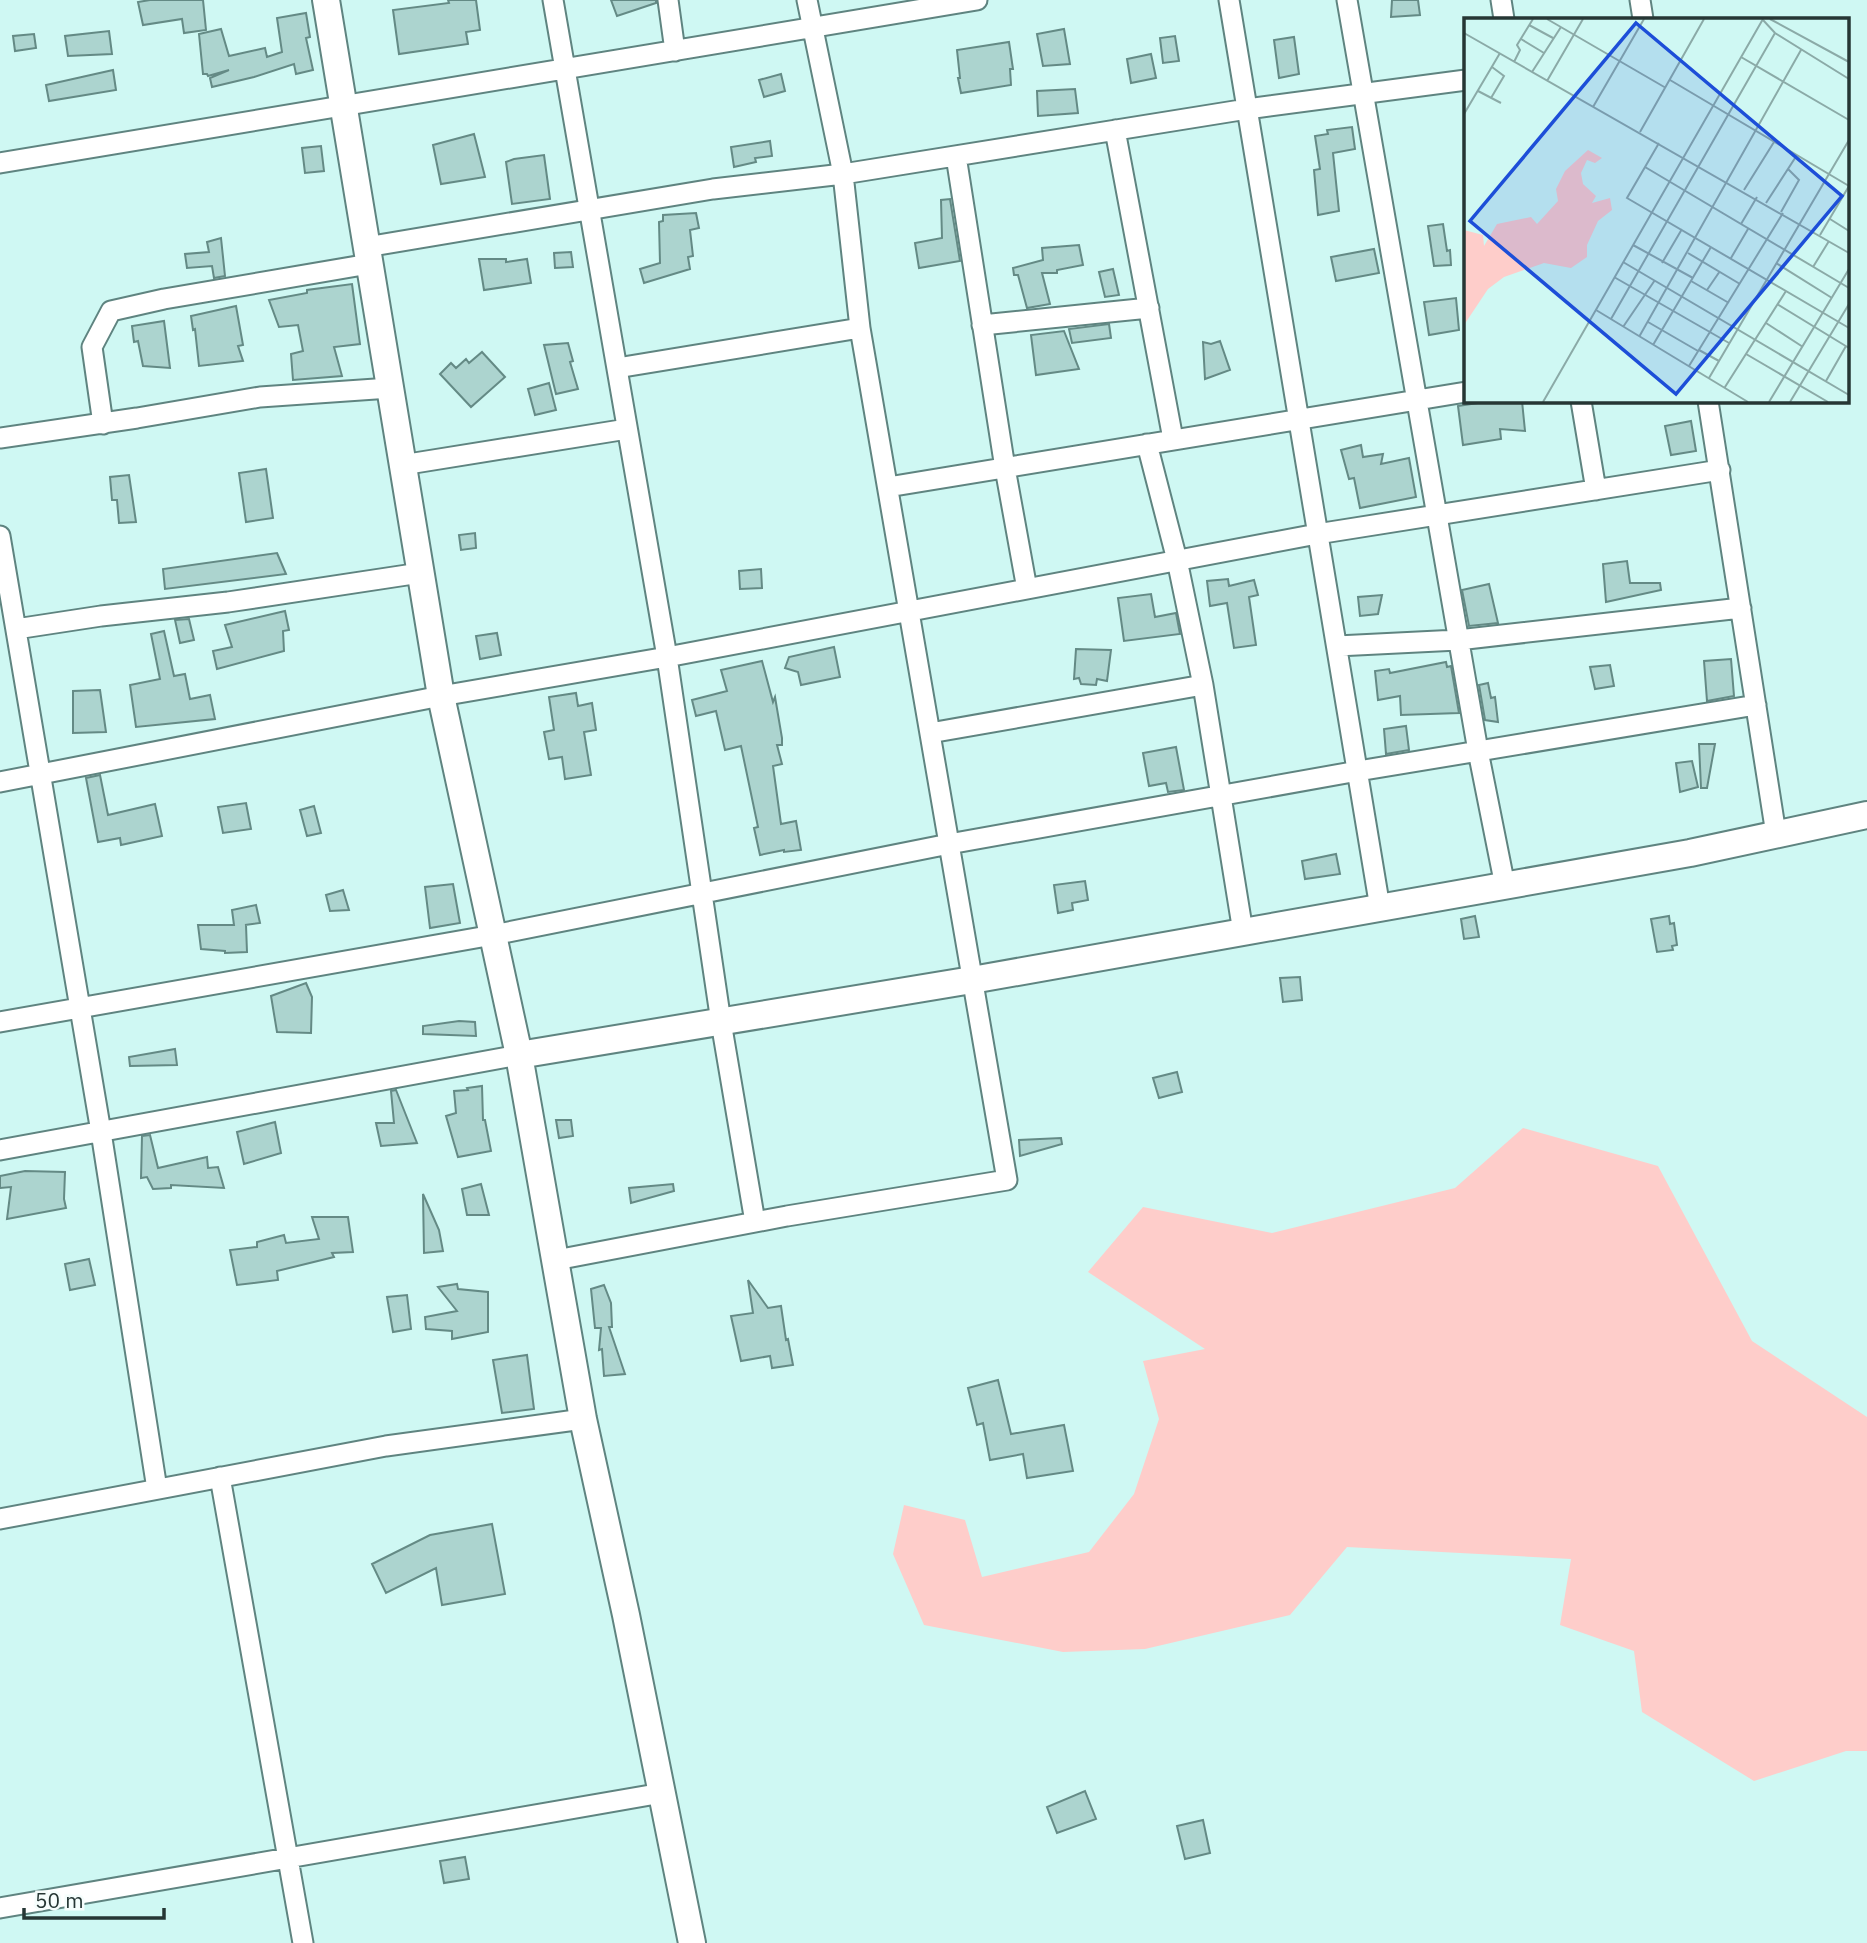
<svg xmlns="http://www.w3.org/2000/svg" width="1867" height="1943" font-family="'IBM Plex Sans',sans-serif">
<rect width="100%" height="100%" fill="#cff8f3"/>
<!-- green -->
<path fill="#fecdca" d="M1523,1128L1658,1166L1752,1341L1867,1417V1751H1846L1754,1781L1642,1712L1634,1651L1560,1625L1571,1559L1347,1547L1290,1615L1145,1649L1063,1652L924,1625L893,1554L904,1505L965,1520L982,1577L1089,1552L1134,1494L1159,1419L1143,1361L1205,1349L1088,1272L1143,1207L1272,1233L1455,1188Z"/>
<!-- building -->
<path fill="#acd4cf" stroke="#648a85" stroke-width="2" d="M150,0H203L206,30L184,33L182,19L143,25L138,2Z
M448,0H476L480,30L466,32L468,44L399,54L393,10L449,3Z
M611,0H656V3L617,16Z
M1392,0H1418L1420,15L1391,17Z
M306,13L310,37L306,38L313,70L296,74L294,64L254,77L212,87L210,78L229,70L208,76L207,74H203L199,34L221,29L229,56L265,48L267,57L282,52L277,18Z
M1064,29L1070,64L1043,66L1037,34Z
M109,31L112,54L68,56L65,36Z
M34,34L36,48L15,51L13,36Z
M1175,36L1179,61L1163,63L1160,38Z
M1294,37L1299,74L1279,78L1274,40Z
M1009,42L1013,69H1010L1011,85L961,93L958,78H960L957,50Z
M1151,54L1156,78L1131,83L1127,59Z
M113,70L116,90L49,101L46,85Z
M781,74L785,91L764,97L759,80Z
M1075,89L1078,113L1038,116L1037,91Z
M1352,127L1355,149L1333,153L1339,211L1318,215L1314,170L1320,169L1315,136L1328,134L1327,130Z
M474,134L485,177L441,184L433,145Z
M770,141L772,156L755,158L756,162L734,167L731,147Z
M321,146L324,171L305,173L302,148Z
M544,155L550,199L512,204L506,162L514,159Z
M950,199L960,261L919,268L915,243L942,238L941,200Z
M696,213L699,228L690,230L693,256L688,257L690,269L644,283L640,269L660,263L659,222L663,221V215Z
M1443,224L1447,251L1450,250L1451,265L1434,266L1428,226Z
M221,238L225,276L214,278L212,266L187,268L185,254L209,252L207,242Z
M1079,245L1083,265L1057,270V273H1042L1050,304L1027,308L1018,275H1014L1013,268L1043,260L1042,248Z
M1374,249L1379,273L1336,281L1331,257Z
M571,252L573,267L555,268L554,253Z
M479,259H506V262L527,259L531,283L484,290Z
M1113,269L1119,295L1105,297L1099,272Z
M352,284L360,344L334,347L342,376L293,380L291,354L303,351L298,325L279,327L269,300L307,293V290Z
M1456,298L1459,330L1429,335L1424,302Z
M236,306L243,345L238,346L243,361L199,366L195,329L193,330L191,316Z
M164,321L170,368L143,366L138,341L134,342L132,326Z
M1109,324L1111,338L1072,343L1069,329Z
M1064,331L1079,369L1036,375L1031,335Z
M1220,341L1230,370L1205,379L1203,342L1211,344Z
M568,343L573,361L570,362L578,389L556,394L544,345Z
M482,352L505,377L471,407L440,374L451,363L456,368L466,359L469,363Z
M549,383L556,410L535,415L528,389Z
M1491,401H1522L1525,431L1500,429L1501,439L1463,445L1458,406Z
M1691,421L1696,451L1671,455L1665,426Z
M1361,445L1363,457L1383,454L1381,464L1409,458L1416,497L1360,508L1354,478L1349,479L1341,450Z
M266,469L273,518L246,522L239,473Z
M129,475L136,522L119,523L117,500H112L110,477Z
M475,533L476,548L461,550L459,535Z
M277,553L286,574L165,589L163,569Z
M1627,561L1630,583H1660L1661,590L1606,602L1603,564Z
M761,569L762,588L740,589L739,571Z
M1228,579L1229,586L1254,580L1258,595L1249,597L1256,645L1234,648L1227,603L1210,606L1207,581Z
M1489,584L1498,623L1469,626L1462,590Z
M1151,594L1155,617L1176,613L1180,634L1124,641L1118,598Z
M1382,595L1378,614L1360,616L1358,597Z
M285,611L289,630L283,631L284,651L217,669L213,651L232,647L225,625Z
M189,619L194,640L180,643L175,620Z
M164,631L174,676L185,674L190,699L210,695L215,719L136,727L130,685L160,679L151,634Z
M497,633L501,655L480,659L476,636Z
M834,647L840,677L801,685L798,672L785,668L789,657Z
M1076,649L1111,650L1107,681L1097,679L1096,685L1081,684L1079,678L1074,679Z
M1731,659L1734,696L1707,701L1704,661Z
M762,661L773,702L775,697L782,738V745H777L782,764L773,766L781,824L796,821L801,850L784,852V850L760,855L754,828L758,827L741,746L725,750L716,711L696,716L692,700L727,691L721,670Z
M1446,662L1447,667L1451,666L1459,713L1401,715L1400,696L1378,700L1375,671L1389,669L1390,673Z
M1610,665L1614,686L1595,689L1590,667Z
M1488,683L1491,698L1495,697L1498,722L1485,720L1479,685Z
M100,690L106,732L73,733V691Z
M576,693L578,706L592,703L596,730L584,732L591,775L565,779L562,757L549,759L544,732L554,730L549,697Z
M1406,726L1409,750L1386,754L1384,729Z
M1699,744H1715L1707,788H1701Z
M1176,747L1184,790L1168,792L1166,783L1149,786L1143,753Z
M1692,761L1698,787L1680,792L1676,763Z
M100,775L108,815L155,804L162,836L121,845L120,838L98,842L86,778Z
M246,803L251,829L223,833L218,807Z
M314,806L321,833L307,836L300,810Z
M1336,854L1340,874L1305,879L1302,861Z
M1085,881L1088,900L1072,903L1073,910L1058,913L1054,885Z
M453,884L460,923L430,928L425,887Z
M343,890L349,910L330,911L326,895Z
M256,905L260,923L245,925H246L247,952L225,953V951L201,949L198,925H234L232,910Z
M1475,916L1479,937L1464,939L1461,919Z
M1669,916L1670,924L1674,923L1677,945L1672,946L1673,950L1657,952L1651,919Z
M1300,977L1302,1000L1283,1002L1280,978Z
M306,983L312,997L311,1033L277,1032L271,996Z
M459,1021L475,1022L476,1036L423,1034V1026Z
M175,1049L177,1065L130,1066L129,1057Z
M1177,1072L1182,1092L1159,1098L1153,1078Z
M482,1086L483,1120H485L491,1151L458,1157L446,1116L456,1113L454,1091L468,1090L467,1088Z
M396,1090L417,1143L381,1146L376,1123H394L391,1091Z
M556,1120H571L573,1136L559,1138Z
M275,1122L281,1153L244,1164L237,1132Z
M150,1135L158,1168L207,1157L208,1168L218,1167L224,1188L171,1185V1188L153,1189L147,1177L141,1178L142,1136Z
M1061,1138L1062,1144L1020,1156L1019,1140Z
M25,1171L65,1172L64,1199L66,1208L7,1219L11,1187L0,1188V1176Z
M481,1184L489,1215H467L462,1189Z
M673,1184L674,1191L631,1203L629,1188Z
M423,1194L439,1230L443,1251L424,1253Z
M312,1217H348L353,1252L332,1253L334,1257L277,1271L278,1280L237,1285L230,1250L257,1247V1242L284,1235L286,1243L319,1239Z
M89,1259L95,1285L70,1290L65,1264Z
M748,1280L768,1308L781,1306L786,1340L788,1339L793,1365L772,1368L770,1356L741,1361L731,1316L753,1313Z
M457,1284L458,1289L488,1292V1332L452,1339V1331L426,1329L425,1317L457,1311L438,1287Z
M604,1285L611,1303L612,1327H609L625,1374L604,1376L602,1349L599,1350L601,1328H595L591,1289Z
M407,1295L411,1329L393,1332L387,1297Z
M527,1355L534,1409L502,1413L493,1360Z
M998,1380L1011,1434L1064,1425L1073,1471L1027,1478L1023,1454L990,1460L983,1423L977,1425L968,1388Z
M492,1524L505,1594L442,1605L436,1568L386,1593L372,1564L430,1535Z
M1085,1791L1096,1819L1057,1833L1047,1807Z
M1203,1820L1210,1853L1185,1859L1177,1826Z
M465,1857L469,1879L444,1883L440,1861Z"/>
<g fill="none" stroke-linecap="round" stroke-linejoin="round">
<!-- street casing -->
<g stroke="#5f8480" stroke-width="23">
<path id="street" d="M553,0L667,657L721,1022L755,1222
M668,0L675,51
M1229,0L1380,908
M1347,0L1478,751L1505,886
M1501,0L1504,19
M1640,0L1643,19
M1115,130L1173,439
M956,156L1005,468L1027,589
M0,163L977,0
M366,247L713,189L843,174L1247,109L1466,80
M982,325L1149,308
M617,368L860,328
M1581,401L1596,490
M1708,401L1776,834
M103,424L92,347L111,311L164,299L369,264
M0,438L137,418L260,397L390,388
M1147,444L1177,560L1203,685L1243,932
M402,465L627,429
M888,487L1466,392
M0,536L101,1132L157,1489
M16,629L101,616L228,602L420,573
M1337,646L1458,640L1741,608
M930,733L1203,685
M0,782L441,696L667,657L1317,534L1720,470
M0,1022L493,935L949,844L1358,771L1756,705
M0,1150L519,1055
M556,1260L787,1216L1007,1180L860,328L843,174L807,0
M220,1477L303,1943
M0,1519L386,1446L583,1419
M0,1908L662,1793"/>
</g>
<!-- secondary casing -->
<g stroke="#5f8480" stroke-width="30">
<path id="secondary" d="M326,0L441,696L519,1055L583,1419L626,1615L692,1943
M519,1055L972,980L1243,932L1690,853L1867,815"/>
</g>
<!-- street -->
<use href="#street" stroke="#fff" stroke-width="19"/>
<!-- secondary -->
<use href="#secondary" stroke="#fff" stroke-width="26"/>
</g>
<!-- overview -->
<g transform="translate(1464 18)">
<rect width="385" height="385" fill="#cff8f3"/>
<path d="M124,132L138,140L131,145L123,142L117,155L119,166L132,178L128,185L146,180L148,192L134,203L123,227V239L107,250L80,245L40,259L24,271L0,307V212L19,217L20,228L33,206L67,199L73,206L94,183L92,171L101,153Z" fill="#fecdca"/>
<path fill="none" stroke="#8baaa7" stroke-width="2" d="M83,1L202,70M306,1L385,44M299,2L311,15L385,61M65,7L89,20M0,15L385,235M57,21L80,35M277,39L385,102M50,44L56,32L53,27L69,1M68,54L97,9M206,62L385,168M83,63L119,1M14,73L37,85M27,80L40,58L28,49M129,89L180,1M0,96L36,35M176,114L240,1M195,125L163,180L385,310M181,149L385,270M280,172L310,124M302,185L333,137M317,194L335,162L324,151M366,201L385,213M277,206L293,179M356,217L385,168M169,227L229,260M224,235L276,266M267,240L284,211M159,244L385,377M198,245L218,211M312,245L368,280M349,249L365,223M150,259L265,325M227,263L265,285M243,272L256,253M313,286L385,330M132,292L284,384M147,301L311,15M184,304L234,333M302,305L339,329M159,309L191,262M175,319L337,32M189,327L247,229M235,332L255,343M282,336L364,384M225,348L319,195M245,360L385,122M362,363L382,328M261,369L322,273M79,384L299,1M305,384L385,251M326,384L385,286"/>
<path fill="#1d4ed8" fill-opacity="0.15" stroke="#1d4ed8" stroke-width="3.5" d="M172,5L378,178L212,376L6,203Z"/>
<rect width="385" height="385" fill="none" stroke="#263634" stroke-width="3.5"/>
</g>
<!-- scale -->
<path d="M24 1908v10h140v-10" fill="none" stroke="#263634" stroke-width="3.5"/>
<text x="35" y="1908" font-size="21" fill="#263634" stroke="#f5fdfc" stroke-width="5" paint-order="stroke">50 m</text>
</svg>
